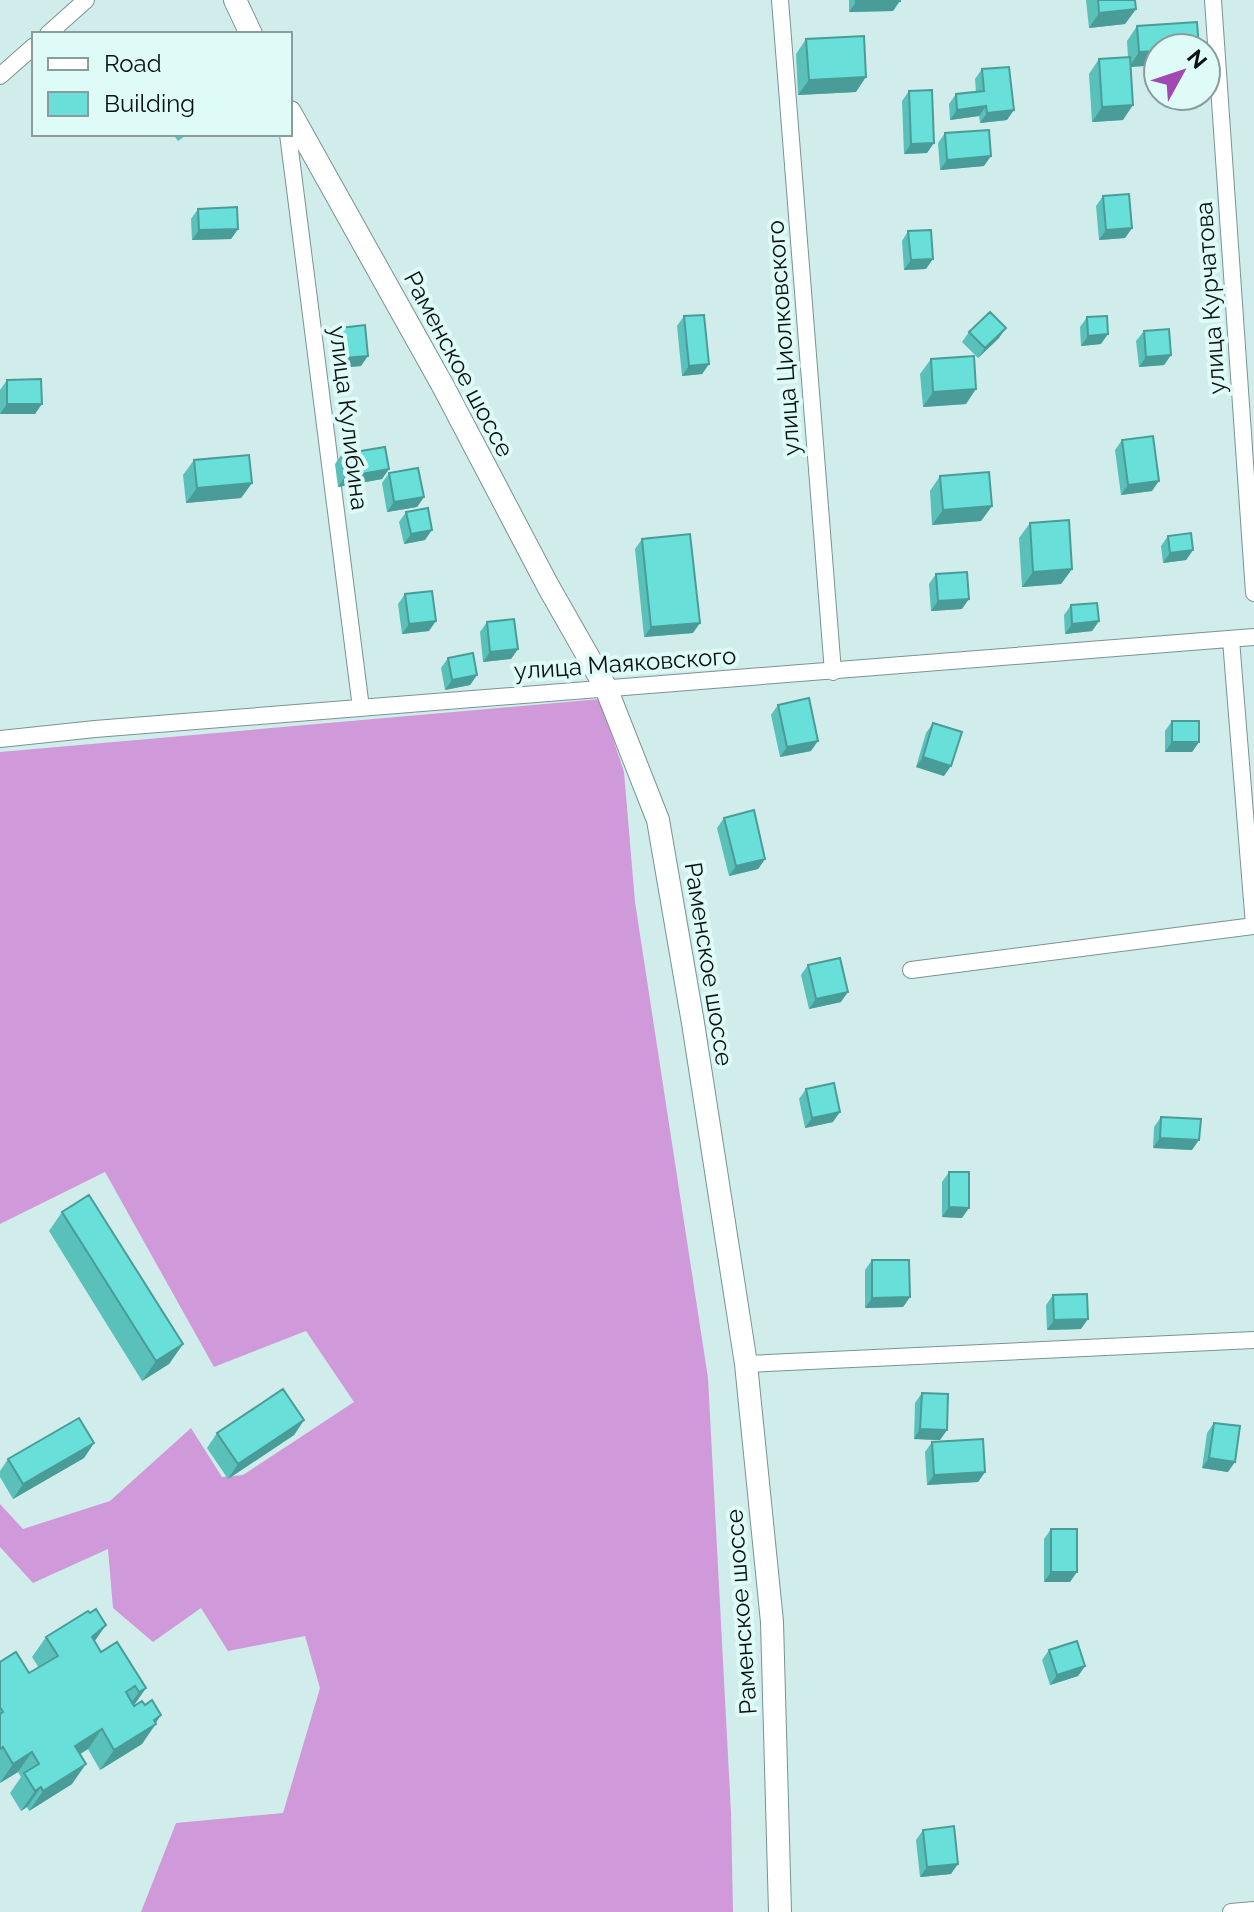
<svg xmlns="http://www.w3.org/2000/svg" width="1254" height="1912" font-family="Raleway,sans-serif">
<rect width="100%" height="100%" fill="#d1edeb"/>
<!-- forest -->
<path fill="#d09ada" d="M600,699L624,772L635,902L708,1378L731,1812L733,1912H141L176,1823L283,1813L320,1688L305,1636L228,1651L201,1608L153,1642L113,1608L108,1549L33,1583L0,1547V1504L23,1529L110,1501L191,1428L222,1477L243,1475L354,1402L306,1331L214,1367L105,1172L0,1224V752Z"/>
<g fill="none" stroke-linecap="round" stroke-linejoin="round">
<!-- minor casing -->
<g stroke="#799391" stroke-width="18">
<path id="minor" d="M780,0L833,672
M1213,0L1254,593
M48,34L86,0
M0,76L34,46
M288,134L361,708
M1231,640L1254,925
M0,739L95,729L1254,637
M911,970L1254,926
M746,1364L1254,1340
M1231,1912L1254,1910"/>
</g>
<!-- major casing -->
<g stroke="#799391" stroke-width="24">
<path id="major" d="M235,0L251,34
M290,112L443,386L548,586L606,688L658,820L693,1023L746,1364L772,1622L780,1912"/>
</g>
<!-- minor -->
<use href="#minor" stroke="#fff" stroke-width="16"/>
<!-- major -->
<use href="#major" stroke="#fff" stroke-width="22"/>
</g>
<!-- wall -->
<path fill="#59c0ba" d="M849,0H900L893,11L849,12Z
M1086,0H1135L1136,9L1125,24L1089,28Z
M1137,26L1158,48V65L1131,67L1123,120L1092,122L1089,74L1099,59L1128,57L1127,41Z
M806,39L856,92L798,95L796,54Z
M982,69L1007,120L980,123L979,116L950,120L949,104L956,94L976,92L975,79Z
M909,91L927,153L904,154L902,101Z
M945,133L984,166L940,170L938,143Z
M173,134H188L178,141Z
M1103,196L1132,228L1125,238L1099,240L1096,206Z
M198,209L238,229L231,239L192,240L191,219Z
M908,231L926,269L904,270L902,241Z
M684,316L709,364L702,374L682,376L677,326Z
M1087,317L1101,344L1081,346L1080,327Z
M340,328L361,366L336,368L333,338Z
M1144,331L1171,355L1164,365L1139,367L1136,341Z
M969,332L999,338L978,358L962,342Z
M931,359L966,404L923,407L920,374Z
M7,380L35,414H0V390Z
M1122,440L1152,491L1121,495L1115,450Z
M342,454L389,469L382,479L338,487L335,464Z
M194,460L252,483L241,498L186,503L183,475Z
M389,473L424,497L417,507L387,512L382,483Z
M940,476L992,506L981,521L932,525L930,491Z
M406,512L425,540L404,544L399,522Z
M1030,523L1072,569L1061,584L1022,587L1019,538Z
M1168,536L1193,550L1186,560L1163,563L1161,546Z
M642,539L693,633L644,637L635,549Z
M936,574L962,609L931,611L929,584Z
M405,594L429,631L402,634L398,604Z
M1071,605L1099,621L1092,631L1065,634L1064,615Z
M487,622L518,649L511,659L483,662L480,632Z
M448,658L477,675L470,685L445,690L441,668Z
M778,705L811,751L780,757L771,715Z
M1172,721L1199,742L1192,752H1165V731Z
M933,723L944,776L916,767L926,733Z
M724,818L765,859L758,869L729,876L717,828Z
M808,965L841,1002L809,1009L801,975Z
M806,1089L833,1122L805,1128L799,1099Z
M1161,1117L1192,1150L1153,1148L1154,1127Z
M949,1172L962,1218L942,1217V1182Z
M62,1212L183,1344L169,1364L142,1381L49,1231Z
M872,1260L910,1297L903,1307L865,1308V1270Z
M1053,1295L1081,1329L1047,1330L1046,1305Z
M922,1393L947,1430L940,1440L914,1439L915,1403Z
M304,1420L294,1435L228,1479L207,1448L217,1433Z
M1214,1423L1228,1472L1202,1468L1207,1433Z
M932,1442L985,1472L978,1482L927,1485L925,1452Z
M94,1443L84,1458L13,1499L0,1477V1471L8,1459Z
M1051,1529L1070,1582H1044V1539Z
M46,1637L95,1641L101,1652L146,1688L134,1705L156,1724L142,1744L100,1770L88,1749L80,1754L72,1784L29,1811L27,1807L21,1811L10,1793L21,1777L18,1772L0,1783V1662L29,1673L39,1668L32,1657Z
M1049,1650L1085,1666L1078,1676L1050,1685L1042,1660Z
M923,1830L951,1874L920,1877L916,1840Z"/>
<!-- shaded-wall -->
<path fill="#499c97" d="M900,1L893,11L849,12L856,2Z
M1136,9L1125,24L1089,28L1099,13Z
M1158,51V65L1129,67L1139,52Z
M866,77L856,92L798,95L809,80Z
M1133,105L1123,120L1092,122L1102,107Z
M986,106L979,116L950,120L957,110Z
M1014,110L1007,120L980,123L987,113Z
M934,143L927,153L904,154L911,144Z
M991,156L984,166L940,170L947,160Z
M1132,228L1125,238L1099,240L1106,230Z
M238,229L231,239L192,240L199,230Z
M933,259L926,269L904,270L911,260Z
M1006,328L999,338L978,358L985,348Z
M1108,334L1101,344L1081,346L1088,336Z
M1171,355L1164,365L1139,367L1146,357Z
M368,356L361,366L336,368L343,358Z
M709,364L702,374L682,376L689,366Z
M976,389L966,404L923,407L933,392Z
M7,404H42L35,414H0Z
M389,469L382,479L338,487L345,477Z
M1159,481L1152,491L1121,495L1128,485Z
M252,483L241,498L186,503L197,488Z
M424,497L417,507L387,512L394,502Z
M992,506L981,521L932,525L943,510Z
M432,530L425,540L404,544L411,534Z
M1193,550L1186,560L1163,563L1170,553Z
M1072,569L1061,584L1022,587L1033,572Z
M969,599L962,609L931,611L938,601Z
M436,621L429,631L402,634L409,624Z
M1099,621L1092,631L1065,634L1072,624Z
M700,623L693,633L644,637L651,627Z
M518,649L511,659L483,662L490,652Z
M477,675L470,685L445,690L452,680Z
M818,741L811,751L780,757L787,747Z
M1172,742H1199L1192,752H1165Z
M923,757L951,766L944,776L916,767Z
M765,859L758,869L729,876L736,866Z
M848,992L841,1002L809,1009L816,999Z
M840,1112L833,1122L805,1128L812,1118Z
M1160,1138L1199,1140L1192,1150L1153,1148Z
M949,1207L969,1208L962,1218L942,1217Z
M910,1297L903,1307L865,1308L872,1298Z
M1088,1319L1081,1329L1047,1330L1054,1320Z
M183,1344L169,1364L142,1381L156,1361Z
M304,1420L294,1435L228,1479L238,1464Z
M920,1429L947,1430L940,1440L914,1439Z
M94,1443L84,1458L13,1499L23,1484Z
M1209,1458L1235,1462L1228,1472L1202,1468Z
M985,1472L978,1482L927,1485L934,1475Z
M1051,1572H1077L1070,1582H1044Z
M106,1625L92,1645V1637Z
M1085,1666L1078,1676L1050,1685L1057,1675Z
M146,1688L132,1708L125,1712L139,1692Z
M161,1715L142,1744L100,1770L114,1750Z
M102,1729L88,1749L61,1766L75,1746Z
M32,1752L18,1772L0,1783L13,1764Z
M86,1764L72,1784L29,1811L43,1791Z
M41,1787L27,1807L21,1811L35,1791Z
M958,1864L951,1874L920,1877L927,1867Z"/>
<!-- building -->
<path fill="#68dfd8" stroke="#499c97" stroke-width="2" d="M856,0H900V1L856,2Z
M1098,0H1135L1136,9L1099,13Z
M1197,22L1199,48H1158V51L1139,52L1137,26Z
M864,36L866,77L809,80L806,39Z
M1130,57L1133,105L1102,107L1099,59Z
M1009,67L1014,110L987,113L986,106L957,110L956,94L984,91L982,69Z
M932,90L934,143L911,144L909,91Z
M989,130L991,156L947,160L945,133Z
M1129,194L1132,228L1106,230L1103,196Z
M237,207L238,229L199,230L198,209Z
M931,230L933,259L911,260L908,231Z
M990,312L1006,328L985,348L969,332Z
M704,315L709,364L689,366L684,316Z
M1107,316L1108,334L1088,336L1087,317Z
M365,325L368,356L343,358L340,328Z
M1169,329L1171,355L1146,357L1144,331Z
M974,356L976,389L933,392L931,359Z
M41,379L42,404H7V380Z
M1153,436L1159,481L1128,485L1122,440Z
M385,447L389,469L345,477L342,454Z
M249,455L252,483L197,488L194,460Z
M418,468L424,497L394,502L389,473Z
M989,472L992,506L943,510L940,476Z
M428,508L432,530L411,534L406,512Z
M1069,520L1072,569L1033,572L1030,523Z
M1191,533L1193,550L1170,553L1168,536Z
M690,534L700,623L651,627L642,539Z
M967,572L969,599L938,601L936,574Z
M432,591L436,621L409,624L405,594Z
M1097,603L1099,621L1072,624L1071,605Z
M514,619L518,649L490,652L487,622Z
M473,653L477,675L452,680L448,658Z
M809,698L818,741L787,747L778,705Z
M1172,721H1199V742H1172Z
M933,723L962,732L951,766L923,757Z
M754,810L765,859L736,866L724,818Z
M840,958L848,992L816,999L808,965Z
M834,1083L840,1112L812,1118L806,1089Z
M1161,1117L1201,1119L1199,1140L1160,1138Z
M949,1172H969V1208L949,1207Z
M89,1195L183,1344L156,1361L62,1212Z
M872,1260H909L910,1297L872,1298Z
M1087,1294L1088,1319L1054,1320L1053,1295Z
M283,1389L304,1420L238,1464L217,1433Z
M922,1393L948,1394L947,1430L920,1429Z
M79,1418L94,1443L23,1484L8,1459Z
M1214,1423L1240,1426L1235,1462L1209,1458Z
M983,1439L985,1472L934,1475L932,1442Z
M1051,1529H1077V1572H1051Z
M96,1609L106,1625L92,1637L101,1652L117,1642L146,1688L139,1692L135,1686L126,1692L134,1706L142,1701L145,1705L152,1700L161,1715L154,1720L156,1724L114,1750L102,1729L75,1746L86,1764L43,1791L41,1787L35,1791L24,1773L39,1764L32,1752L13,1764L3,1747L0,1749V1714L3,1712L0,1707V1662L16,1652L29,1673L58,1656L46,1637L88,1611L90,1613Z
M1077,1641L1085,1666L1057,1675L1049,1650Z
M954,1826L958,1864L927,1867L923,1830Z"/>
<g text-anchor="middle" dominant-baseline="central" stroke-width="8" stroke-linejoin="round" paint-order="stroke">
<!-- street labels -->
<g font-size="24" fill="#081211" stroke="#dffbf8">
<text transform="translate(1210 298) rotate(-94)">улица Курчатова</text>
<text transform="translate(783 338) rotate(-94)">улица Циолковского</text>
<text transform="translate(459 364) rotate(62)">Раменское шоссе</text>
<text transform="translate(349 418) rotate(83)">улица Кулибина</text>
<text transform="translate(625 663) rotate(-4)">улица Маяковского</text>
<text transform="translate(709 964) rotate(81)">Раменское шоссе</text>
<text transform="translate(741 1612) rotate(-94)">Раменское шоссе</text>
</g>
</g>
<!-- legend -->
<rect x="32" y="32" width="260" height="104" fill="#dffbf8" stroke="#899e9c" stroke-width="2"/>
<rect x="48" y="58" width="40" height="12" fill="#ffffff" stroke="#899e9c" stroke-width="2"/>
<text x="104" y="72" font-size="24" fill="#081211">Road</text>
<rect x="48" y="92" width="40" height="24" fill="#68dfd8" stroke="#899e9c" stroke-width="2"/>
<text x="104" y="112" font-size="24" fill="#081211">Building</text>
<!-- north arrow -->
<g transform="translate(1182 72) rotate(50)"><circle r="38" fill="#dffbf8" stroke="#899e9c" stroke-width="2"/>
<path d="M0-6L14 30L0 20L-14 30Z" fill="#a248b3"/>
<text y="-12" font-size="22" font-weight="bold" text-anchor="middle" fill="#081211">N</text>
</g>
</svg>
